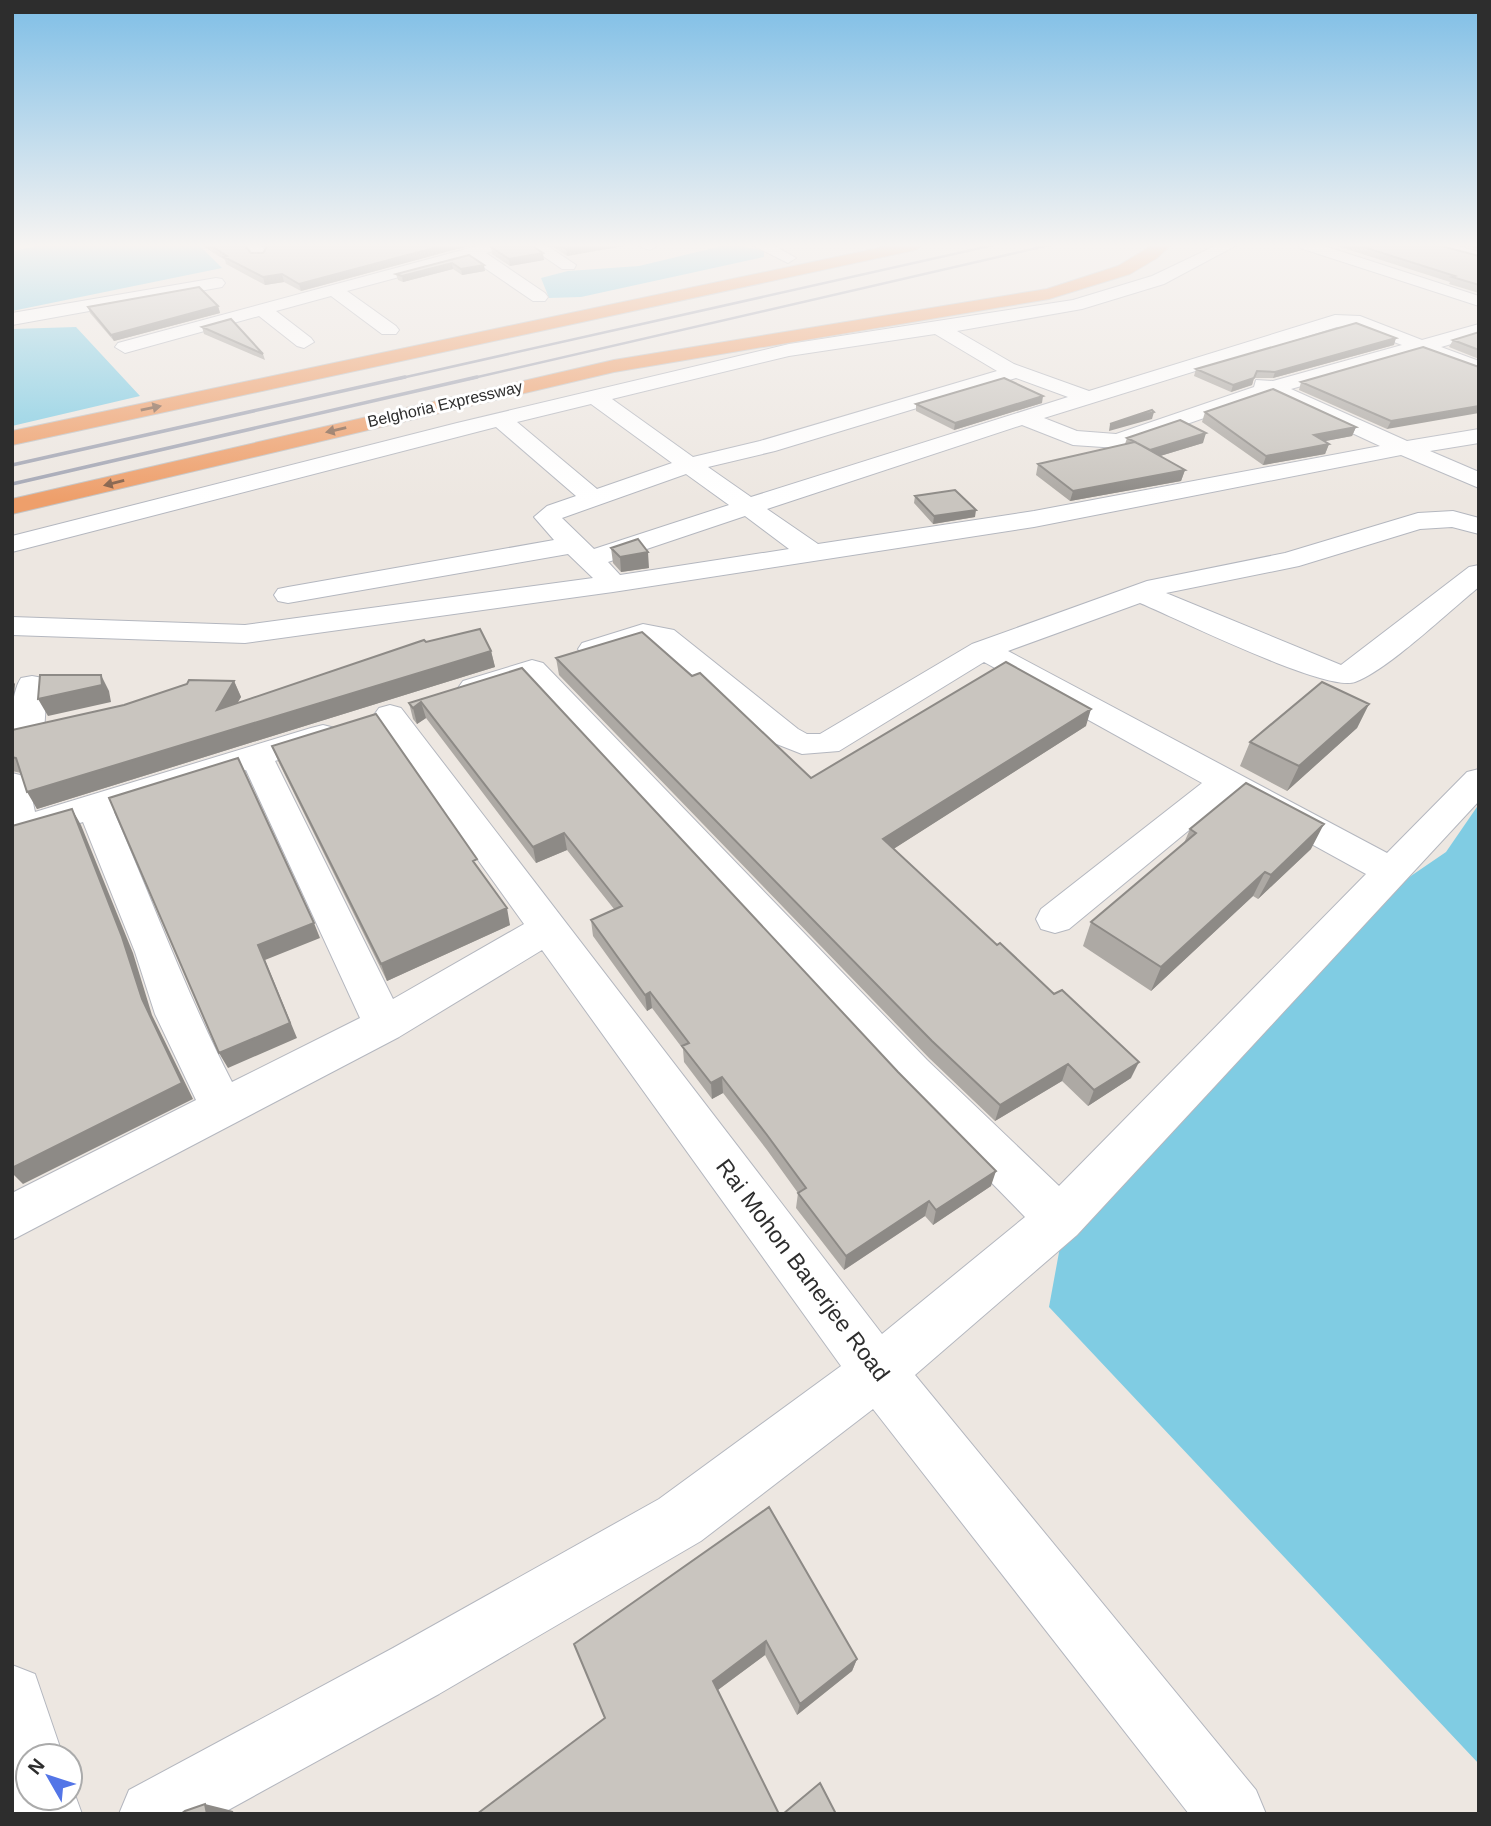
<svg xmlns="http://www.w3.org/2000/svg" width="1491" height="1826" font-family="Arial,sans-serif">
<rect width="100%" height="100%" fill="#ede7e1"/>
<!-- water -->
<path fill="#80cce3" d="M44,245H199L222,268L12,311V251Z
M722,246H742L764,251V257L581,297L549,298L541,278L568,271L639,266Z
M76,327L140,396L12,426V329Z
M1479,804V1764L1049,1307L1070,1192L1301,951L1446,852Z"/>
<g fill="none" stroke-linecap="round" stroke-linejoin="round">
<!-- minor casing -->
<g stroke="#b4b7bf" stroke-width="2">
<path id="minor" d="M243,245H260L267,253L265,257H253Z
M481,245H506L504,248L486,253L545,293L548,297L545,301H533L470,258L347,291L396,326L399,330L396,334H382L331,296L276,311L311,338L314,342L304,348L297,346L259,316L125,353L115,347L118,343Z
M527,245H546L576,265L574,269H562Z
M637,245H658L650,250Z
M752,245H773L796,258L788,263Z
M1217,245H1237L1164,284L1082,309L957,331L1014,364L1089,391L1335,315L1360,316L1422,340L1479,324V336L1441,347L1479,361V374L1420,352L1291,389L1407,441L1479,429V443L1430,451L1479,472V488L1401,455L1034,527L613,592L245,643L12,635V617L245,625L593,578L568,554L288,603L278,601L274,595L278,589L288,587L554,540L534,517L547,506L576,496L496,427L12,552V536L457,423L789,344L1073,300L1152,276ZM1351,326L1402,345L1273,381L1256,380L1254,387L1116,434L1077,431L1044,418L1337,327ZM935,334L997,371L760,441L693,457L612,399L789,356ZM1016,378L1068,397L751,497L708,467L775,451ZM1270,395L1380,446L1034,511L818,544L767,509L1022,425L1073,445L1118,448ZM591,404L672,463L597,489L517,422ZM686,474L729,505L594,549L562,518ZM745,516L789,549L620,575L608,562Z
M1298,245H1321L1479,296V306L1300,248Z
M1431,245H1455L1479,252V262L1433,248Z
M216,278L222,279L225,283L222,287L12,325V313Z
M1453,511L1479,518V534L1452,527L1420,529L1299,566L1166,593L1341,665L1469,567L1479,565V587C1449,611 1388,670 1355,682C1327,693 1176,618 1140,603L1008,651L1387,853L1467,772L1479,769V801L1077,1235L915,1375L1256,1790L1266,1814H1189L873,1409L701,1541L439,1694L221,1814H119L129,1790L393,1648L659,1499L841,1366L542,950L399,1037L12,1240V1193L196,1100L155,1014L135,952L83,822L12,844V773L24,776L29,784L35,812L311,728L323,725L335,728L339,735L335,742L275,761L393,999L524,924L374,715L379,708L390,705L401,708L882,1334L1025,1217L897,1086L526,681L474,697L463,695L458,688L463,681L532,660L543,663L927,1060L1059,1186L1366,874L1228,798L1069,929L1055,933L1041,929L1036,919L1041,909L1202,783L984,662L839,751L802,754L774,743L655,644C630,640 608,662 582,655L578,649L582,643L643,624L674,630L798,729L807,734H820L972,644L1147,581L1285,553L1418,513ZM246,770L360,1018L232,1082C187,995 153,902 114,812Z
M32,676L43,678L47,685L44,733L39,740L28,743L17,740C8,727 12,691 21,678Z
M12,1665L35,1674L63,1756H28V1798H70V1781L82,1814H14Z"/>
</g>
<!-- highway casing -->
<g stroke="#c4c4c4" stroke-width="2">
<path id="highway" d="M893,245H923L915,250L12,445V431Z
M1153,245H1171L1157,258L1130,274L1049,299L614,372L12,514V499L614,360L1047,289L1118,266Z"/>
</g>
<!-- minor -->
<use href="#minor" fill="#fff" fill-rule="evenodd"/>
<!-- highway -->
<use href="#highway" fill="#ee9f6b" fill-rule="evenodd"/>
<!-- rail-far1 -->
<path stroke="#a4a7b5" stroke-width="2.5" d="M397,379L994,245
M469,379L1050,245"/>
<!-- rail -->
<path stroke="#a4a7b5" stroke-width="3.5" d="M12,465L405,377
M12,484L477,377"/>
</g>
<!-- wall -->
<path fill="#ada9a4" d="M201,245H244L251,253H263L266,249L262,245H472L301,291L284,282L265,285L226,264L225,260Z
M550,245H629L567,256Z
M1334,245H1438L1479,256V293L1449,284L1450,282Z
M1463,245H1479V249Z
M491,247L544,260L510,266L492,254Z
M469,255L485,271L462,275L453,269L403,282L398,280L396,274Z
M218,306L220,313L114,341L90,313L88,307Z
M202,327L263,354L265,360L204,334Z
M1479,332V359L1449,347L1453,340Z
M1394,345L1273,378H1254L1252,385L1231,392L1194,376L1196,369Z
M1479,367L1387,429L1299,390L1301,382Z
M1042,403L954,430L916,411V404Z
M1205,412L1356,427L1352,436L1325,441L1329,444L1325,454L1263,465L1202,422Z
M1127,438L1203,443L1160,456L1185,470L1181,481L1070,501L1036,475L1038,464L1125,444Z
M915,496L975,517L933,524L914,503Z
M611,548L649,568L621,572L613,563Z
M426,642L491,651L495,667L37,809L21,773L12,771V730L234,681L241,697L237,703Z
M556,658L692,676L811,778L1086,726L893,849L997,945L1054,994L1131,1078L1088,1106L1062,1081L995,1121L929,1058L559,675Z
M522,668L991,1186L933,1225L925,1216L844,1270L796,1208L798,1193L767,1150L723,1093L712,1099L684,1062L683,1049L652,1008L647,1011L593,936L591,920L614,909L567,850L536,863L426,718L417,724L413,719L409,703Z
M1369,704L1357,728L1287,791L1240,766L1250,742Z
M272,746L480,870L510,925L387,981L279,763Z
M1190,829L1311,849L1258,899L1253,896L1151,991L1083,946L1091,922L1184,843Z
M769,1507L857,1659L852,1671L797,1715L765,1655L718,1690L605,1718Z"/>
<!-- shaded-wall -->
<path fill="#8d8a86" d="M445,245H472L301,291L299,284Z
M589,245H629L567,256L566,249Z
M543,253L544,260L510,266L509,259Z
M452,263L453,269L403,282L402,276Z
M484,265L485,271L462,275L461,269Z
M282,274L284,282L265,285L263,277Z
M218,306L220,313L114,341L111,335Z
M1396,338L1394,345L1273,378L1275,372Z
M1254,378L1252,385L1231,392L1233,385Z
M1043,396L1042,403L954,430L955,423Z
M1479,406V413L1387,429L1391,421Z
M1154,412L1152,419L1109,431L1110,424Z
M1356,427L1352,436L1310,444L1314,435Z
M1206,433L1203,443L1147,460L1150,450Z
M1329,444L1325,454L1263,465L1266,456Z
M1185,470L1181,481L1070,501L1073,491Z
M976,510L975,517L933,524L934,516Z
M648,552L649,568L621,572L620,557Z
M491,651L495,667L37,809L27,792Z
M101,675L109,691L111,702L48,716L38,699Z
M12,680L15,684L12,712Z
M234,681L241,697L224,726L217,710Z
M421,702L426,718L417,724L413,708Z
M1369,704L1357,728L1287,791L1299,766Z
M1091,709L1086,726L881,857L883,839Z
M72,809L81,825L133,953L152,1015L193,1099L23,1184L12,1173V1168L142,999Z
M1324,824L1311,849L1258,899L1271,875Z
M564,833L567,850L536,863L533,847Z
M1265,872L1253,896L1151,991L1161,967Z
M507,908L510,925L387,981L381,964Z
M314,923L320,938L265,960L297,1038L228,1068L219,1053L258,945Z
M650,992L652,1008L647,1011L645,995Z
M1139,1062L1131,1078L1088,1106L1094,1090Z
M1068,1064L1062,1081L995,1121L1000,1105Z
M722,1077L723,1093L712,1099L711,1083Z
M996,1171L991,1186L933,1225L936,1210Z
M929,1201L925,1216L844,1270L846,1256Z
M766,1641L765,1655L715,1692L713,1681Z
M857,1659L852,1671L797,1715L800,1704Z
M205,1804L233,1811L234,1814H207Z"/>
<!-- building -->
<path fill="#c9c5bf" stroke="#8d8a86" stroke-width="2" d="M210,245H244L251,253H263L267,247L265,245H445L299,284L282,274L263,277L224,257L227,256Z
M500,245H531L543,253L509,259L491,247Z
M560,245H589L566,249Z
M1357,245H1438L1479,256V285L1452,277L1455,276Z
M469,255L484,265L461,269L452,263L402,276L396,274Z
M199,287L218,306L111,335L88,307Z
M231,319L263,354L202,327Z
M1356,323L1396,338L1275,372L1257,371L1254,378L1233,385L1196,369Z
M1479,332V350L1453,340Z
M1423,347L1479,367V406L1391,421L1301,382Z
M1004,378L1043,396L955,423L916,404Z
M1273,389L1356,427L1314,435L1329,444L1266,456L1205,412Z
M1152,410L1154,412L1110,424Z
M1180,420L1206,433L1150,450L1135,442L1185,470L1073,491L1038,464L1135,442L1127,438Z
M955,490L976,510L934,516L915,496Z
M638,539L648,552L620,557L611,548Z
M480,629L491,651L27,792L16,758L12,757V730L124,705L187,684L189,680L234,681L217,710L424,640L426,642Z
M642,632L692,676L700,673L811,778L1006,662L1091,709L883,839L997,945L1000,943L1054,994L1062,990L1139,1062L1094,1090L1068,1064L1000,1105L932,1041L556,658Z
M522,668L898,1072L996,1171L936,1210L929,1201L846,1256L798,1193L806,1188L767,1135L722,1077L711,1083L682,1046L689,1043L650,992L645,995L591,920L622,906L564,833L533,847L421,702L413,708L409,703Z
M40,675H101L102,685L38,699Z
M1322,682L1369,704L1299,766L1250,742Z
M376,714L477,859L473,861L507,908L381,964L272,746Z
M238,758L314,923L258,945L290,1023L219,1053L109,798Z
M1246,783L1324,824L1271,875L1265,872L1161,967L1091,922L1196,833L1190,829Z
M72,809L122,937L142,999L182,1083L12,1168V826Z
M769,1507L857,1659L800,1704L766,1641L713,1681L779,1814H477L605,1718L574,1644Z
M820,1783L836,1814H783Z
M205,1804L207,1814H181L185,1811Z"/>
<!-- one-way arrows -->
<defs><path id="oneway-solid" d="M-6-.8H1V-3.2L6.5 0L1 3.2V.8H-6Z" transform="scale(1.75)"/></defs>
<g fill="#846049">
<use href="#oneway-solid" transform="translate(151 408) rotate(-12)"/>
<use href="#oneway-solid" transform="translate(336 430) rotate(167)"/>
<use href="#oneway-solid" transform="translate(114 483) rotate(166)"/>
</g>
<!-- sky -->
<linearGradient id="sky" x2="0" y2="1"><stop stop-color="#7ebee6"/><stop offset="0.49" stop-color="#f7f4f2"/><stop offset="1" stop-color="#f7f4f2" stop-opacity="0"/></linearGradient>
<rect width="1491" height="500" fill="url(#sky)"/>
<g text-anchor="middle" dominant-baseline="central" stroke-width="6" stroke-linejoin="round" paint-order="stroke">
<!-- far-street labels -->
<g font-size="16" fill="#2d2d2d" stroke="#fff">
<text transform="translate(445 404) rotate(-13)">Belghoria Expressway</text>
</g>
<!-- near-street labels -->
<g font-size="23" fill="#2d2d2d" stroke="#fff">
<text transform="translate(803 1270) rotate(53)">Rai Mohon Banerjee Road</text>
</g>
</g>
<!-- border -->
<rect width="1491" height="1826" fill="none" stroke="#2d2d2d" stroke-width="28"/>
<!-- north arrow -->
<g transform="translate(49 1777) rotate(309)"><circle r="33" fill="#ffffff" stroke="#ababab" stroke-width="2"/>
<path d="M0-5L12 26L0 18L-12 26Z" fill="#5375e7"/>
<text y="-10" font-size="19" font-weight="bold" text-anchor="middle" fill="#2d2d2d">N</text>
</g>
</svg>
